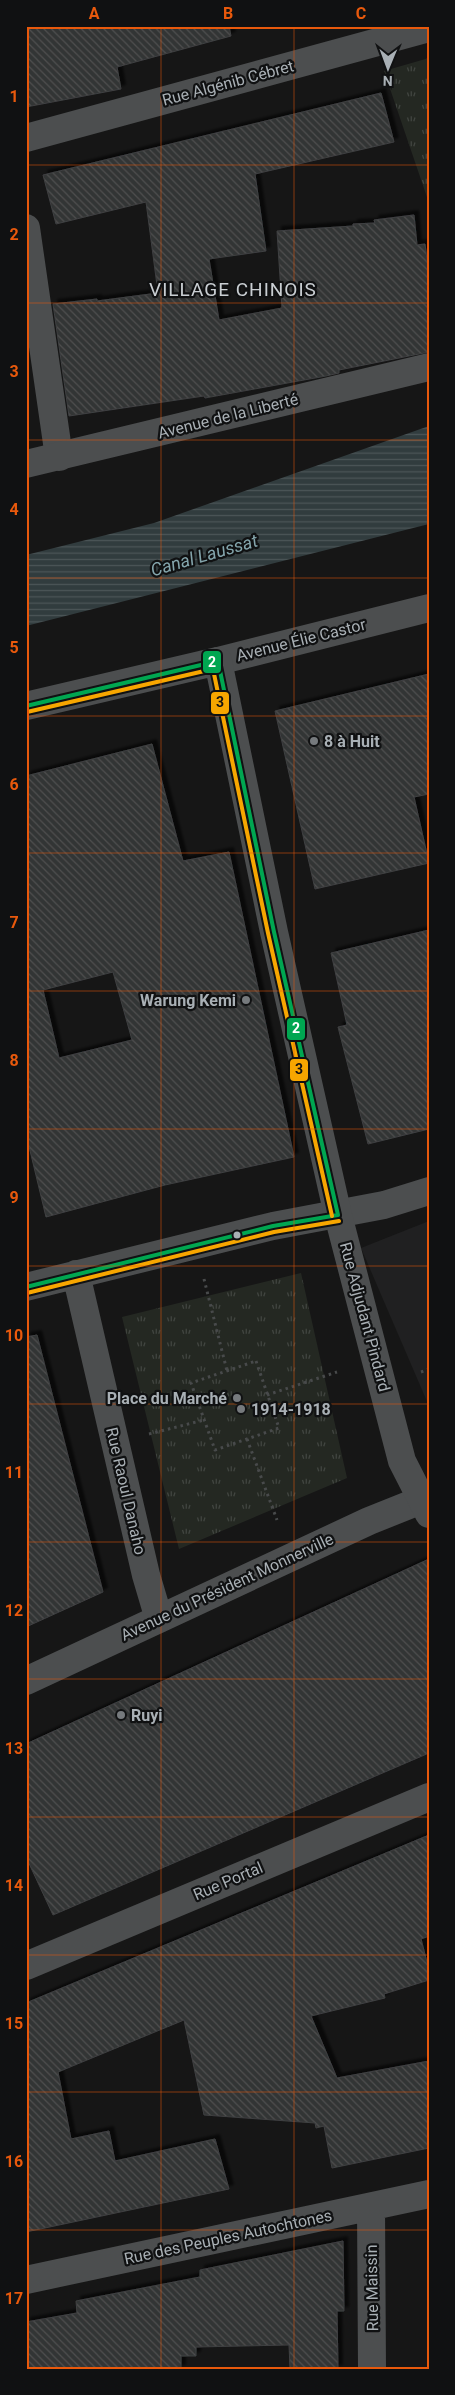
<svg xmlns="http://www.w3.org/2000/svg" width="455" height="2395" font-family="Roboto,sans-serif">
<defs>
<pattern id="grass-tufts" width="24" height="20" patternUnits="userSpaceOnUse" patternTransform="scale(1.25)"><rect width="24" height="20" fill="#242822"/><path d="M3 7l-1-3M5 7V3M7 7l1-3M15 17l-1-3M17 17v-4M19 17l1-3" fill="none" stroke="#414540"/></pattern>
<pattern id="water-rules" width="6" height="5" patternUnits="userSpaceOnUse" patternTransform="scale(1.25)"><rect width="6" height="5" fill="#313c3e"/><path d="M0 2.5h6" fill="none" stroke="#4c5658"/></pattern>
<pattern id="building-back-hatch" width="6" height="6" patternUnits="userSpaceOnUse" patternTransform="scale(1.25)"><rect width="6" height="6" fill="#333434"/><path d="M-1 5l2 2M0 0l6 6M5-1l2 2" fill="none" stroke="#4e4f4f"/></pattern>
<filter id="shadow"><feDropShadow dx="4.5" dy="-4.5" stdDeviation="1" flood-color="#0009"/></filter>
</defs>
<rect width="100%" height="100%" fill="#161616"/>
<!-- built -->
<path fill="#202021" d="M429,1221V1406L361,1248Z"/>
<!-- grass -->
<path fill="url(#grass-tufts)" d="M429,58V203L384,71Z
M301,1273L347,1478L179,1549L122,1317Z"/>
<!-- water -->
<path fill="url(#water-rules)" d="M429,426V524L26,626V555L154,523Z"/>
<!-- building -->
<path fill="url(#building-back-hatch)" stroke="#3f4042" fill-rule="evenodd" filter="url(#shadow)" d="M26,26H229L231,36L117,67L121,89L26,107Z
M381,93L394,142L255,174L266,251L209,259L219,320L282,308L277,231L353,226V224L375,223L374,220L414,215L417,245L425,244L429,275V352L339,370V373L326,376L205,398L204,396L69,416L53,304L97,299V301L158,293L146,202L56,224L43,175Z
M429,674V794L414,797L429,863L315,889L275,711Z
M152,744L183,861L229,852L294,1157L165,1185L46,1217L26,1134V776ZM113,972L132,1040L59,1058L43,990Z
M429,930V1129L368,1144L338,1027L347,1025L331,953Z
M37,1335L103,1592L26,1627V1337Z
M429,1559V1753L53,1915L26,1857V1744Z
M429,1835V1936L421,1939L429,1970V1980L384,1994L385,1998L311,2016L337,2078L429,2061V2148L332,2168L324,2126L316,2128L315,2123L204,2115L184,2020L58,2072L71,2139L109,2131L115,2161L215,2139L229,2189L26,2232V2003Z
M343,2241L344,2311H337L338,2369H290L289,2345L196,2347V2356H181V2369H26V2322L77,2313L76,2301L200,2277V2270Z"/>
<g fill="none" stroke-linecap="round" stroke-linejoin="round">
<!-- path -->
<path stroke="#484a4b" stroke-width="3" stroke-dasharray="2.5 4" stroke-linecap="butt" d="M204,1279L227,1371
M256,1361L279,1428L215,1450L191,1383Z
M421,1372L429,1369
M267,1395L337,1372
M149,1434L204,1420
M247,1439L277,1520"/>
<!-- pedestrian -->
<path stroke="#4c4e4f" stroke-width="28" d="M26,228L59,457"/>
<!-- minor -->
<path stroke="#4c4e4f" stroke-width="28" d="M26,138L429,28
M26,464L429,367
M218,661L429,608
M76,1274L146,1575L159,1619
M26,1287L273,1226L384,1205L429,1191
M26,1681L369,1521L429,1497
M26,1966L429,1797
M371,2207L372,2369
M26,2280L429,2194"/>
<!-- tertiary -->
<path stroke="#4c4e4f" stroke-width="28" d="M26,706L218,661L274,932L338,1215L402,1461L429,1514"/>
<!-- bus-1 casing -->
<g stroke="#101112" stroke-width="8">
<path id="bus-1" d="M26,706L218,661L274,932L338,1215
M26,1287L273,1226L338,1215"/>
</g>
<!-- bus-2 casing -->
<g stroke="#101112" stroke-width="8">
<path id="bus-2" d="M27,712L213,669L268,933L332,1216
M27,1293L274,1232L339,1221"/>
</g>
<!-- bus-1 -->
<use href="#bus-1" stroke="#00a651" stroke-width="4"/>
<!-- bus-2 -->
<use href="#bus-2" stroke="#f7a600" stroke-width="4"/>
</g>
<!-- grid -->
<path fill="none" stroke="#e8590c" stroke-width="1" stroke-opacity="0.55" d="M161,26V2369M294,26V2369M26,165H429M26,303H429M26,440H429M26,578H429M26,716H429M26,853H429M26,991H429M26,1129H429M26,1266H429M26,1404H429M26,1542H429M26,1679H429M26,1817H429M26,1955H429M26,2092H429M26,2230H429"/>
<!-- markers -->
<g fill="#767a7d" stroke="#101112" stroke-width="2">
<circle cx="314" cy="741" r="5"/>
<circle cx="246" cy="1000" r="5"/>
<circle cx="237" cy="1398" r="5"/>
<circle cx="241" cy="1409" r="5"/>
<circle cx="121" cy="1715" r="5"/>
</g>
<circle fill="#a9b0b5" stroke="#101112" stroke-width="2" cx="237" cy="1235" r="4.5"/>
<g text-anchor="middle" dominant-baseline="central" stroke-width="4.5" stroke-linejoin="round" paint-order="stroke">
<!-- street labels -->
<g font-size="16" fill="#a9b0b5" stroke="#101112">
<text transform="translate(228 83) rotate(-15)">Rue Algénib Cébret</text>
<text transform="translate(228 416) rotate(-14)">Avenue de la Liberté</text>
<text transform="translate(301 640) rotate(-14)">Avenue Élie Castor</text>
<text transform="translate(365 1317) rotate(75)">Rue Adjudant Pindard</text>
<text transform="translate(126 1491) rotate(77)">Rue Raoul Danaho</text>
<text transform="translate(227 1587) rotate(-25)">Avenue du Président Monnerville</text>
<text transform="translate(228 1881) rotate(-23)">Rue Portal</text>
<text transform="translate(228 2237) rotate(-12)">Rue des Peuples Autochtones</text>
<text transform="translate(372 2288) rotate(-91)">Rue Maissin</text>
</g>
<!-- poi labels -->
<g font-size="16" font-weight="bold" fill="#a9b0b5" stroke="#101112" text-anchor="start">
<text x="324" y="741">8 à Huit</text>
<text x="236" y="1000" text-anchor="end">Warung Kemi</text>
<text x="227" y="1398" text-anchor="end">Place du Marché</text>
<text x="251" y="1409">1914-1918</text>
<text x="131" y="1715">Ruyi</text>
</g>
<!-- water labels -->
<g font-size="18" font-style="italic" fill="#84a5ac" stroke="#101112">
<text transform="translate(204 555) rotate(-16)">Canal Laussat</text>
</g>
<!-- quarter labels -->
<g font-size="19" letter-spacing="1" fill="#c9ced2" stroke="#101112">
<text x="233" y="289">VILLAGE CHINOIS</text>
</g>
</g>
<g stroke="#101112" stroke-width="2">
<rect x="202" y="650" width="20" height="24" rx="5" fill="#00a651"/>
<rect x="210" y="691" width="20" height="24" rx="5" fill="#f7a600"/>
<rect x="286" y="1017" width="20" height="24" rx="5" fill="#00a651"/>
<rect x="289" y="1058" width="20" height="24" rx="5" fill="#f7a600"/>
</g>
<g font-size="14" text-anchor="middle" font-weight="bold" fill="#fff">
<text x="212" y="667">2</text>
<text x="296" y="1033">2</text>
</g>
<g font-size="14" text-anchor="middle" font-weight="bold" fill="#111">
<text x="220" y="707">3</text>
<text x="299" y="1074">3</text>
</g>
<!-- border -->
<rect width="455" height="2395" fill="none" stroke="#101112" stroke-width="55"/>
<!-- north arrow -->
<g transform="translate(388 68) rotate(181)" stroke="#101112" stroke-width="4" paint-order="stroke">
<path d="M0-4L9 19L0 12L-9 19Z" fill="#a9b0b5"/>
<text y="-8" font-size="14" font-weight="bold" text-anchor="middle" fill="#a9b0b5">N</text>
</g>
<rect x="28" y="28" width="400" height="2340" fill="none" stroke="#e8590c" stroke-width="2"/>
<g font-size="16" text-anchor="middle" font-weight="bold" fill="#e8590c">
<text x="94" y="19">A</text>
<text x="228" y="19">B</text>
<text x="361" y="19">C</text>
<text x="14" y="102">1</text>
<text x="14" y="240">2</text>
<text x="14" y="377">3</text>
<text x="14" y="515">4</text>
<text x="14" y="653">5</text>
<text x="14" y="790">6</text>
<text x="14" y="928">7</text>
<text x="14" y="1066">8</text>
<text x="14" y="1203">9</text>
<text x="14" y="1341">10</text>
<text x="14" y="1478">11</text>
<text x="14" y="1616">12</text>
<text x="14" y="1754">13</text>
<text x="14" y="1891">14</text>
<text x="14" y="2029">15</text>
<text x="14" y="2167">16</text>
<text x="14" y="2304">17</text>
</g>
</svg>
